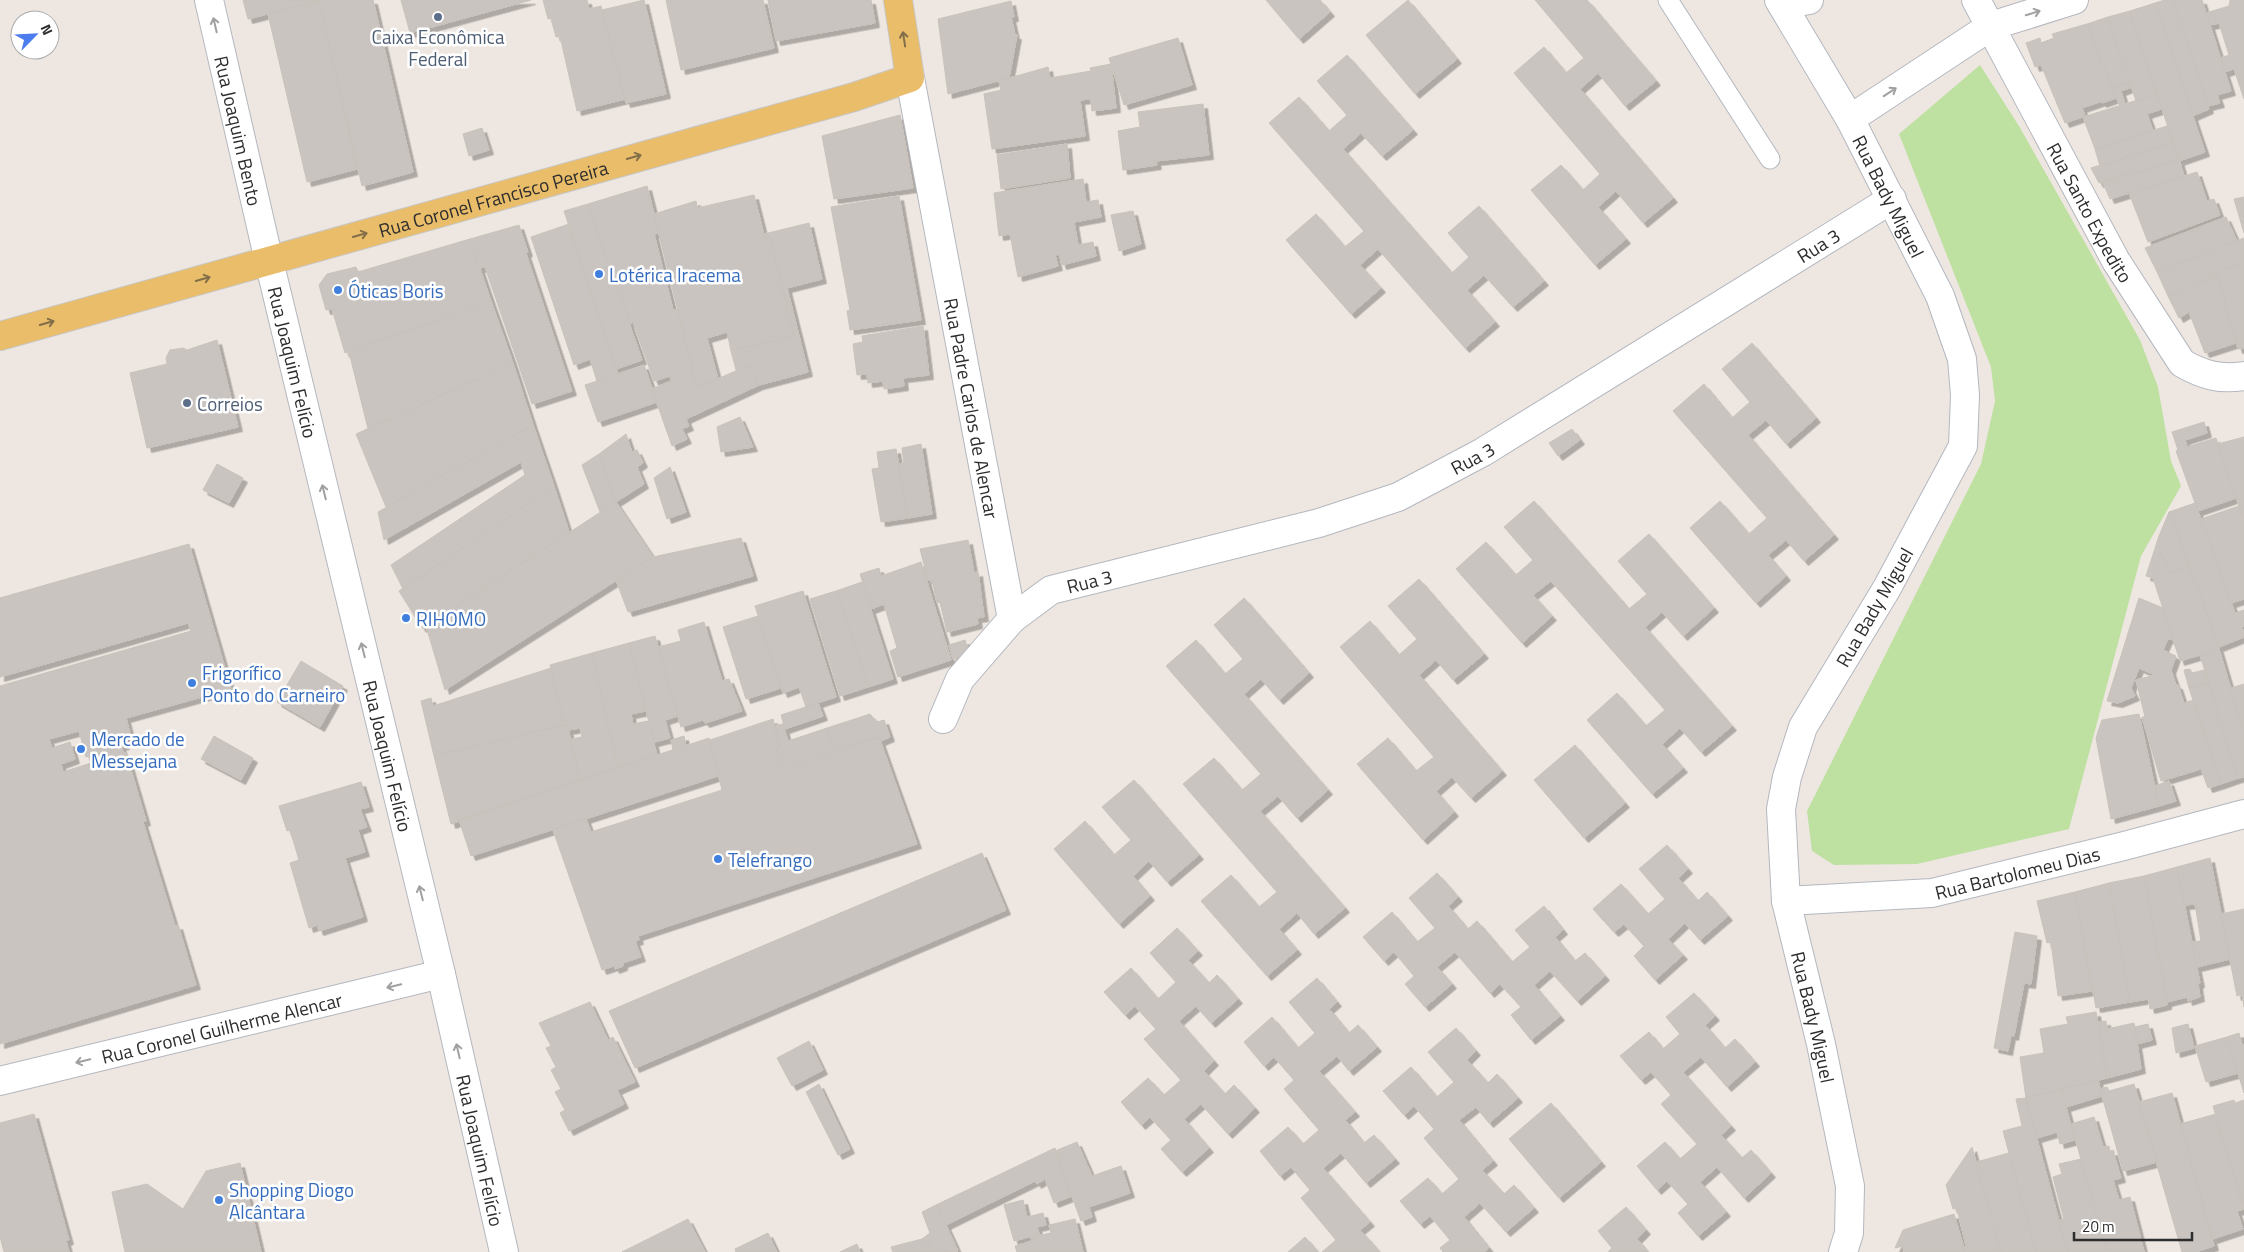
<svg xmlns="http://www.w3.org/2000/svg" width="2244" height="1252" font-family="'Titillium Web',sans-serif">
<defs>
<filter id="shadow"><feDropShadow dx="4.5" dy="4.5" stdDeviation="0" flood-color="#0004"/></filter>
</defs>
<rect width="100%" height="100%" fill="#eee7e1"/>
<!-- green -->
<path fill="#bee0a1" d="M1980,65L2019,126L2140,340L2158,387L2171,461L2181,486L2141,556L2069,829L1917,864L1834,865L1812,851L1807,811L1981,464L1995,401L1991,367L1899,134Z"/>
<!-- building -->
<path fill="#c9c4c0" stroke="#c9c2ba" fill-rule="evenodd" filter="url(#shadow)" d="M243,0H310V3L248,19Z
M310,0H373L413,172L362,186L319,1L310,3Z
M401,0H531L410,33Z
M543,0H587L589,9L601,6L625,99L577,111L560,36L556,37L551,18L548,19Z
M644,0L666,94L626,103L602,10Z
M666,0H763L774,48L681,70Z
M768,0H871L875,23L776,41Z
M1266,0H1320L1330,12L1299,39Z
M1408,0L1457,59L1415,94L1366,35Z
M1535,0H1587L1656,81L1625,106L1598,73L1580,89L1673,198L1643,223L1616,191L1598,207L1626,239L1595,265L1531,190L1561,165L1583,190L1600,174L1514,73L1544,47L1566,73L1584,58Z
M2165,0H2172L2208,106L2209,109L2193,116L2155,3Z
M2172,0H2202L2231,91L2217,95L2220,103L2208,106Z
M2230,0H2244V99L2234,69L2225,72L2221,58L2229,55L2219,23L2210,25L2206,13L2229,6Z
M319,1L357,169L307,182L268,14Z
M1011,1L1014,17H1011L1015,35H1017L1009,78L948,94L938,19Z
M2155,3L2205,152L2179,161L2130,11Z
M2130,11L2157,94L2136,101L2108,17Z
M2108,17L2130,82L2112,88L2087,24Z
M2087,24L2116,98L2102,103V101L2082,108L2085,116L2065,123L2041,65L2035,67L2026,43L2040,38L2041,43L2054,38L2052,34Z
M1178,38L1192,85L1124,105L1109,58Z
M1347,55L1413,130L1382,156L1361,133L1343,149L1452,273L1469,257L1448,233L1479,206L1544,281L1513,307L1484,275L1467,290L1495,322L1465,348L1378,249L1360,265L1381,288L1351,314L1286,240L1316,214L1345,247L1364,231L1269,123L1299,97L1329,131L1347,115L1317,81Z
M1111,64L1116,108L1092,111L1091,99L1080,100L1085,136L992,149L984,94L1001,90L999,81L1048,67L1050,78L1091,71L1090,68Z
M2130,82L2132,87L2121,91L2125,104L2120,106L2112,88Z
M2157,94L2162,109L2147,114L2153,131L2095,149L2083,117Z
M1203,104L1209,155L1156,161L1157,165L1123,170L1118,131L1140,127L1138,112Z
M900,115L913,188L834,199L822,136Z
M2167,126L2173,142L2100,166L2095,149Z
M482,128L489,150L469,156L463,134Z
M2173,142L2179,159L2099,183L2091,168Z
M1067,144L1070,178L1001,189L997,155Z
M2179,159L2184,176L2110,199L2103,183Z
M2197,172L2207,201L2214,199L2220,215L2148,242L2129,193Z
M1083,179L1086,202L1098,200L1101,217L1074,222L1078,245L1093,242L1096,256L1062,265L1059,254L1055,255L1058,266L1018,277L1010,234L999,236L994,193Z
M647,186L659,233L654,234L673,310L678,309L697,388L749,365L759,385L686,419L689,426L682,429L687,439L672,446L652,389L671,381L670,376L654,381L633,322L630,324L588,204Z
M754,195L765,239L770,237L794,336L731,351L727,332L707,338L718,379L697,388L654,214L696,201L697,208Z
M899,196L921,320L850,330L847,311L850,310L831,207Z
M2244,197V233L2234,199Z
M588,204L642,360L616,369L564,211Z
M1133,211L1141,244L1119,251L1111,215Z
M2226,217L2237,241L2157,272L2145,248Z
M809,223L822,279L787,288L808,372L759,385L749,365L736,370L731,351L794,336L770,237L765,239L764,234Z
M569,224L618,374L597,381L590,359L574,365L531,237Z
M519,225L528,252L526,253L572,391L532,404L485,267L480,268L470,239Z
M2244,238V262L2214,274L2216,277L2168,296L2157,272Z
M470,239L491,301L345,353L332,309L326,310L319,285L327,274L356,267L358,272Z
M2244,262V348L2238,349L2217,273Z
M2217,273L2236,343L2205,353L2189,312L2179,318L2168,296L2216,277L2214,274Z
M491,301L513,363L368,429L349,352Z
M923,326L929,375L903,378L904,386L884,389L883,381L868,383L867,374L857,375L853,344L863,342L862,336Z
M217,340L238,427L147,448L130,373L167,364L166,358L170,350L183,348L187,350Z
M1752,343L1816,418L1786,444L1766,420L1748,435L1834,535L1804,561L1786,540L1768,555L1786,576L1756,603L1690,528L1720,501L1749,534L1767,518L1673,411L1704,384L1732,418L1750,402L1722,369Z
M513,363L533,425L386,507L356,434Z
M644,365L657,402L598,422L585,385Z
M740,417L753,447L721,452L717,427Z
M2204,422L2207,433L2185,440L2187,447L2216,438L2236,498L2198,511L2176,451L2178,450L2172,432Z
M533,425L554,486L403,589L391,565L525,475L521,462L384,540L378,512Z
M1572,429L1580,440L1558,456L1549,443Z
M626,434L632,452L637,450L643,463L637,467L644,484L616,502L599,454Z
M2244,437V515H2242L2218,444Z
M921,444L932,514L908,518L898,464L904,463L902,448Z
M896,449L908,518L881,522L872,469L879,468L877,452Z
M599,454L616,502L600,512L582,465Z
M217,464L243,478L229,503L203,490Z
M670,467L686,512L667,519L654,478Z
M554,486L569,532L422,628L399,591Z
M1534,501L1629,609L1647,594L1618,561L1649,534L1714,608L1683,636L1662,612L1645,627L1732,726L1701,752L1680,728L1662,744L1683,768L1652,794L1587,720L1617,693L1646,726L1665,710L1551,581L1533,595L1552,616L1522,643L1456,569L1486,542L1516,575L1533,560L1504,527Z
M616,502L653,557L445,690L426,626Z
M2195,503L2235,613L2244,610V626H2242L2244,637L2219,647L2169,512Z
M2239,506L2244,520V599L2231,603L2201,519Z
M2169,512L2190,566L2169,573L2161,551L2153,578L2146,576L2159,536Z
M741,538L753,576L628,612L616,580L653,557Z
M968,540L974,573L978,572L984,617L977,618L978,624L947,632L940,602L937,603L932,579L928,580L920,549Z
M189,544L231,689L126,718L131,738L123,739L125,745L121,746L124,753H126L146,821L143,822L175,926L178,925L196,985L0,1044V686L191,631L188,623L0,677V598ZM79,731L86,757L90,756L91,763L63,772L61,764L75,759L70,742L52,748L49,739Z
M2161,551L2169,573L2190,566L2219,649L2180,661L2153,578Z
M921,562L951,660L898,677L890,651L897,648L884,604L871,609L860,574L879,568L881,576Z
M1419,579L1484,654L1453,680L1436,660L1419,675L1502,771L1471,798L1452,777L1436,791L1454,812L1423,840L1357,764L1388,738L1416,771L1434,757L1340,647L1370,621L1399,655L1417,639L1388,606Z
M862,582L893,679L868,687L836,591Z
M803,591L836,697L806,707L799,687L783,693L755,606Z
M836,591L868,687L840,696L810,599Z
M1244,598L1309,673L1279,700L1261,679L1244,694L1328,790L1297,818L1278,796L1260,811L1345,908L1314,934L1297,913L1279,929L1297,950L1267,976L1201,901L1231,875L1259,907L1277,892L1183,784L1214,758L1242,790L1261,774L1166,666L1196,640L1225,674L1243,659L1214,625Z
M2139,598L2163,608L2173,639H2168L2163,650L2176,656L2171,670L2176,685H2178L2184,703L2194,700L2221,784L2208,788L2201,769L2161,781L2142,717H2145L2136,680L2155,675L2139,668L2131,688L2135,696L2118,703L2107,701Z
M758,616L781,688L746,699L723,627Z
M704,622L722,681L729,679L742,711L705,723L703,720L681,727L658,647L681,641L678,630Z
M655,636L678,716L665,720L670,738L654,742L629,643Z
M965,640L969,654L953,659L949,645Z
M629,643L646,711L631,714L633,724L648,721L657,755L618,768L592,653Z
M2219,649L2244,733V777L2238,778L2200,655Z
M592,653L618,768L580,780L571,739L582,737L580,728L568,730L567,724L564,725L550,665Z
M301,661L343,686L320,727L277,702Z
M551,668L564,725L434,756L421,701L431,698L433,706Z
M2190,669L2192,673L2204,670L2208,683L2189,688L2184,670Z
M2206,683H2208L2238,778L2221,784L2189,688Z
M2244,684V733L2231,688Z
M818,703L823,716L785,729L781,715Z
M870,714L877,722L884,720L890,737L881,741L879,737L835,752L827,728Z
M2139,714L2159,806L2111,819L2096,738L2102,720Z
M773,719L780,746L776,748L783,770L879,737L917,844L638,936L639,940L635,941L641,957L623,963V966L615,969L614,966L602,970L553,830L586,819L591,832L722,790L710,740Z
M567,724L580,780L451,824L434,756Z
M783,724L788,741L827,728L835,752L783,770L776,748L780,746L774,726Z
M214,736L253,758L241,780L201,759Z
M684,736L686,746L673,750L671,740Z
M709,738L718,776L471,856L459,820Z
M1575,745L1625,803L1584,838L1534,780Z
M1134,780L1199,855L1167,882L1149,861L1133,876L1150,896L1119,924L1054,849L1085,821L1114,855L1131,840L1102,807Z
M2169,781L2176,801L2159,806L2155,786Z
M361,782L369,807L360,809L367,827L358,830L365,852L345,858L363,917L319,931L317,925L309,928L290,863L299,860L290,830L287,831L279,806Z
M1667,845L1688,869L1678,878L1698,901L1707,892L1728,916L1700,940L1685,923L1668,939L1683,955L1655,980L1634,956L1644,946L1624,924L1614,932L1593,909L1621,884L1648,914L1665,899L1639,869Z
M982,853L1006,910L635,1068L609,1011Z
M2210,858L2230,959L2197,967L2192,942L2201,941L2195,904L2185,905L2177,867Z
M2177,867L2200,983L2198,984L2200,997L2188,1001L2187,997L2167,1002L2144,876Z
M1437,873L1458,897L1448,906L1468,929L1477,921L1512,962L1530,947L1515,930L1544,906L1563,930L1555,937L1575,961L1585,953L1605,976L1577,1001L1550,971L1534,985L1560,1016L1531,1040L1511,1015L1521,1007L1500,984L1490,993L1455,952L1437,967L1452,984L1425,1007L1405,984L1414,976L1394,952L1384,961L1363,937L1392,912L1417,942L1435,928L1409,898Z
M2144,876L2167,1002V1005L2150,1009L2148,999L2130,1002L2109,883Z
M2109,883L2130,1002L2096,1008L2075,892Z
M2075,892L2092,991L2058,996L2051,942L2047,943L2037,901Z
M2244,909V1007L2242,994L2237,996L2221,914Z
M1177,928L1198,951L1188,960L1209,983L1217,975L1238,999L1211,1023L1196,1006L1179,1021L1214,1061L1204,1071L1225,1094L1234,1085L1255,1108L1228,1134L1201,1104L1184,1119L1209,1148L1182,1172L1161,1149L1171,1140L1150,1117L1141,1125L1121,1102L1148,1078L1164,1095L1181,1080L1144,1039L1156,1029L1135,1006L1125,1015L1104,992L1131,968L1158,999L1176,982L1150,953Z
M2015,932L2037,936L2031,984L2024,983L2014,1036L2011,1035L2008,1051L1994,1048Z
M1317,978L1337,1002L1329,1009L1349,1033L1358,1025L1377,1047L1349,1071L1337,1056L1319,1071L1355,1112L1345,1120L1364,1143L1374,1135L1395,1159L1366,1183L1341,1153L1323,1168L1370,1222L1360,1230L1380,1252H1322L1336,1240L1301,1198L1310,1190L1291,1167L1280,1176L1260,1151L1288,1127L1303,1144L1319,1130L1284,1089L1294,1080L1274,1057L1264,1066L1244,1042L1272,1017L1298,1048L1315,1033L1289,1002Z
M1694,993L1715,1016L1705,1025L1725,1048L1735,1039L1755,1062L1727,1087L1701,1057L1683,1072L1731,1126L1721,1135L1742,1158L1751,1150L1771,1173L1744,1198L1717,1167L1700,1182L1726,1212L1698,1236L1678,1213L1688,1204L1667,1181L1657,1190L1637,1166L1665,1142L1680,1159L1697,1144L1661,1104L1671,1095L1651,1072L1641,1080L1620,1056L1649,1032L1663,1049L1680,1034L1666,1017Z
M590,1002L608,1040L613,1037L635,1082L617,1090L624,1104L569,1131L560,1113L565,1110L555,1092L561,1089L551,1070L556,1067L546,1048L551,1046L539,1023Z
M2096,1012L2107,1078L2026,1098L2020,1057L2044,1053L2040,1029L2068,1024L2066,1017Z
M2106,1021L2107,1029L2134,1023L2141,1069L2107,1078L2098,1022Z
M2148,1024L2152,1040L2137,1044L2135,1027Z
M2188,1024L2194,1048L2176,1053L2172,1028Z
M1456,1028L1476,1051L1467,1060L1488,1083L1497,1074L1518,1098L1489,1123L1476,1107L1459,1120L1493,1161L1482,1170L1504,1194L1514,1185L1534,1208L1506,1232L1480,1203L1464,1217L1489,1248L1484,1252H1443L1440,1248L1450,1240L1430,1216L1420,1224L1400,1201L1428,1178L1442,1194L1459,1179L1424,1138L1434,1129L1414,1106L1404,1115L1383,1091L1411,1067L1437,1097L1454,1082L1428,1052Z
M2239,1033L2242,1045H2244V1093L2227,1037Z
M2227,1037L2238,1073L2206,1082L2195,1046Z
M809,1041L823,1070L792,1086L777,1058Z
M2098,1080L2102,1096L2066,1107L2061,1089Z
M819,1084L850,1149L838,1155L806,1092Z
M2134,1084L2157,1162L2123,1171L2100,1089L2107,1087L2109,1091Z
M2061,1089L2075,1140L2060,1144L2057,1132L2037,1138L2026,1098Z
M2172,1093L2214,1246L2196,1252H2182L2139,1102Z
M2026,1098L2059,1221L2068,1252H2036L2003,1131L2022,1126L2016,1099Z
M2234,1100L2235,1103L2244,1100V1210L2213,1106Z
M1551,1103L1601,1162L1559,1198L1509,1139Z
M34,1114L69,1240L66,1241L69,1252H4L0,1237V1123Z
M2216,1114L2244,1209L2237,1211L2243,1229L2213,1239L2180,1124Z
M2094,1117L2103,1147L2109,1146L2110,1152L2113,1151L2121,1178L2113,1180L2119,1200L2130,1197L2144,1252H2107L2071,1124Z
M1077,1142L1092,1176L1121,1166L1130,1193L1089,1207L1092,1217L1081,1221L1055,1151Z
M1972,1147L1976,1162L2001,1252H1965L1963,1247L1966,1246L1957,1208L1953,1209L1946,1185Z
M1055,1148L1072,1196L1054,1203L1045,1179L1037,1184L1035,1181L946,1225L936,1205Z
M2009,1153L2036,1252H2001L1976,1162Z
M2081,1159L2107,1252H2068L2059,1221L2064,1219L2053,1177L2062,1174L2059,1164Z
M240,1163L261,1252H125L112,1192L147,1184L183,1209L206,1171Z
M1023,1200L1027,1217L1043,1213L1046,1225L1037,1227L1039,1234L1014,1241L1004,1205Z
M936,1205L946,1225L958,1251L932,1252L929,1242L923,1243L922,1239L930,1233L922,1212Z
M1626,1207L1646,1230L1637,1239L1648,1252H1608L1612,1248L1598,1231Z
M1954,1214L1965,1252H1904L1903,1246L1895,1248L1903,1230Z
M688,1219L705,1252H622Z
M1075,1219L1083,1252H1017L1015,1246L1032,1241L1031,1237L1051,1233L1049,1225Z
M768,1233L777,1252H736L735,1249Z
M1305,1237L1318,1252H1288Z
M922,1239L923,1243L929,1242L932,1252H893L891,1247Z
M857,1244L860,1252H840Z"/>
<g fill="none" stroke-linecap="round" stroke-linejoin="round">
<!-- service casing -->
<g stroke="#b4b7bf" stroke-width="21">
<path id="service" d="M1668,0L1770,159"/>
</g>
<!-- minor casing -->
<g stroke="#b4b7bf" stroke-width="30">
<g id="minor">
<path id="s1" d="M209,0L269,261"/>
<path id="s2" d="M1779,0L1850,119L1940,296L1962,359L1965,395L1963,446L1887,588L1803,727L1787,777L1781,809L1786,901L1821,1044L1850,1186L1849,1233L1843,1252"/>
<path id="s3" d="M1976,0L2116,261L2182,363C2203,375 2220,380 2244,376"/>
<path d="M1782,5L1809,0"/>
<path id="s4" d="M910,78L1012,619L960,679L943,719"/>
<path d="M1850,119L1991,26L2074,0"/>
<path id="s5" d="M1012,619L1051,590L1319,523L1398,497L1483,452L1892,199"/>
<path id="s6" d="M1786,901L1932,893L2124,846L2244,814"/>
<path id="s7" d="M0,1081L441,974"/>
</g>
</g>
<!-- secondary casing -->
<g stroke="#b4b7bf" stroke-width="30">
<g id="secondary">
<path id="s8" d="M269,261L441,974L504,1252"/>
</g>
</g>
<!-- primary casing -->
<g stroke="#c8c8c8" stroke-width="30">
<g id="primary">
<path id="s9" d="M0,336L854,97L910,78L898,0"/>
</g>
</g>
<!-- service -->
<use href="#service" stroke="#fff" stroke-width="19"/>
<!-- minor -->
<use href="#minor" stroke="#fff" stroke-width="28"/>
<!-- secondary -->
<use href="#secondary" stroke="#fff" stroke-width="28"/>
<!-- primary -->
<use href="#primary" stroke="#e9bd6a" stroke-width="28"/>
</g>
<!-- one-way arrows -->
<defs><path id="oneway-shaft" d="M-6 0H5M1.5-3L5.5 0L1.5 3" fill="none" stroke-width="1.6" stroke-linecap="round" stroke-linejoin="round" transform="scale(1.25)"/></defs>
<g stroke="#a0a0a0">
<use href="#oneway-shaft" transform="translate(2033 13) rotate(-17)"/>
<use href="#oneway-shaft" transform="translate(215 25) rotate(-103)"/>
<use href="#oneway-shaft" transform="translate(1890 92) rotate(-33)"/>
<use href="#oneway-shaft" transform="translate(324 492) rotate(-104)"/>
<use href="#oneway-shaft" transform="translate(363 650) rotate(-104)"/>
<use href="#oneway-shaft" transform="translate(421 893) rotate(-104)"/>
<use href="#oneway-shaft" transform="translate(394 986) rotate(166)"/>
<use href="#oneway-shaft" transform="translate(458 1051) rotate(-103)"/>
<use href="#oneway-shaft" transform="translate(83 1061) rotate(166)"/>
</g>
<g stroke="#826e48">
<use href="#oneway-shaft" transform="translate(904 39) rotate(-99)"/>
<use href="#oneway-shaft" transform="translate(634 157) rotate(-16)"/>
<use href="#oneway-shaft" transform="translate(360 235) rotate(-16)"/>
<use href="#oneway-shaft" transform="translate(203 279) rotate(-16)"/>
<use href="#oneway-shaft" transform="translate(47 323) rotate(-16)"/>
</g>
<!-- markers -->
<g fill="#5c6f8a" stroke="#fff" stroke-width="2">
<circle cx="438" cy="17" r="5"/>
<circle cx="187" cy="403" r="5"/>
</g>
<g fill="#3f7fe0" stroke="#fff" stroke-width="2">
<circle cx="599" cy="274" r="5"/>
<circle cx="338" cy="290" r="5"/>
<circle cx="406" cy="618" r="5"/>
<circle cx="192" cy="683" r="5"/>
<circle cx="81" cy="749" r="5"/>
<circle cx="718" cy="859" r="5"/>
<circle cx="219" cy="1200" r="5"/>
</g>
<g text-anchor="middle" dominant-baseline="central" stroke-width="5" stroke-linejoin="round" paint-order="stroke">
<!-- service labels -->
<g font-size="19" fill="#4e5e75" stroke="#fff">
<text x="438" y="36">Caixa Econômica<tspan x="438" dy="22">Federal</tspan></text>
<text x="197" y="403" text-anchor="start">Correios</text>
</g>
<!-- street labels -->
<g font-size="19" fill="#2d2d2d" stroke="#fff">
<text stroke="none"><textPath href="#s1" startOffset="134">Rua Joaquim Bento</textPath></text>
<text stroke="none"><textPath href="#s2" startOffset="225">Rua Bady Miguel</textPath></text>
<text stroke="none"><textPath href="#s9" startOffset="512">Rua Coronel Francisco Pereira</textPath></text>
<text stroke="none"><textPath href="#s3" startOffset="241">Rua Santo Expedito</textPath></text>
<text stroke="none"><textPath href="#s5" startOffset="898">Rua 3</textPath></text>
<text stroke="none"><textPath href="#s8" startOffset="104">Rua Joaquim Felício</textPath></text>
<text stroke="none"><textPath href="#s4" startOffset="336">Rua Padre Carlos de Alencar</textPath></text>
<text stroke="none"><textPath href="#s5" startOffset="492">Rua 3</textPath></text>
<text stroke="none"><textPath href="#s5" startOffset="88">Rua 3</textPath></text>
<text transform="translate(1874 607) rotate(-60)">Rua Bady Miguel</text>
<text stroke="none"><textPath href="#s8" startOffset="509">Rua Joaquim Felício</textPath></text>
<text stroke="none"><textPath href="#s6" startOffset="234">Rua Bartolomeu Dias</textPath></text>
<text stroke="none"><textPath href="#s2" startOffset="1111">Rua Bady Miguel</textPath></text>
<text stroke="none"><textPath href="#s7" startOffset="228">Rua Coronel Guilherme Alencar</textPath></text>
<text stroke="none"><textPath href="#s8" startOffset="914">Rua Joaquim Felício</textPath></text>
</g>
<!-- shop labels -->
<g font-size="19" fill="#366cbe" stroke="#fff" text-anchor="start">
<text x="609" y="274">Lotérica Iracema</text>
<text x="348" y="290">Óticas Boris</text>
<text x="416" y="618">RIHOMO</text>
<text x="202" y="672">Frigorífico<tspan x="202" dy="22">Ponto do Carneiro</tspan></text>
<text x="91" y="738">Mercado de<tspan x="91" dy="22">Messejana</tspan></text>
<text x="728" y="859">Telefrango</text>
<text x="229" y="1189">Shopping Diogo<tspan x="229" dy="22">Alcântara</tspan></text>
</g>
</g>
<!-- north arrow -->
<g transform="translate(35 35) rotate(66)"><circle r="24" fill="#ffffff" stroke="#ababab"/>
<path d="M0-4L9 19L0 12L-9 19Z" fill="#4c7def"/>
<text y="-8" font-size="14" font-weight="bold" text-anchor="middle" fill="#2d2d2d">N</text>
</g>
<!-- scale -->
<path d="M2074 1232v8h118v-8" fill="none" stroke="#2d2d2d" stroke-width="2.5"/>
<text x="2082" y="1232" font-size="15" fill="#2d2d2d" stroke="#ffffff" stroke-width="4" paint-order="stroke">20 m</text>
</svg>
